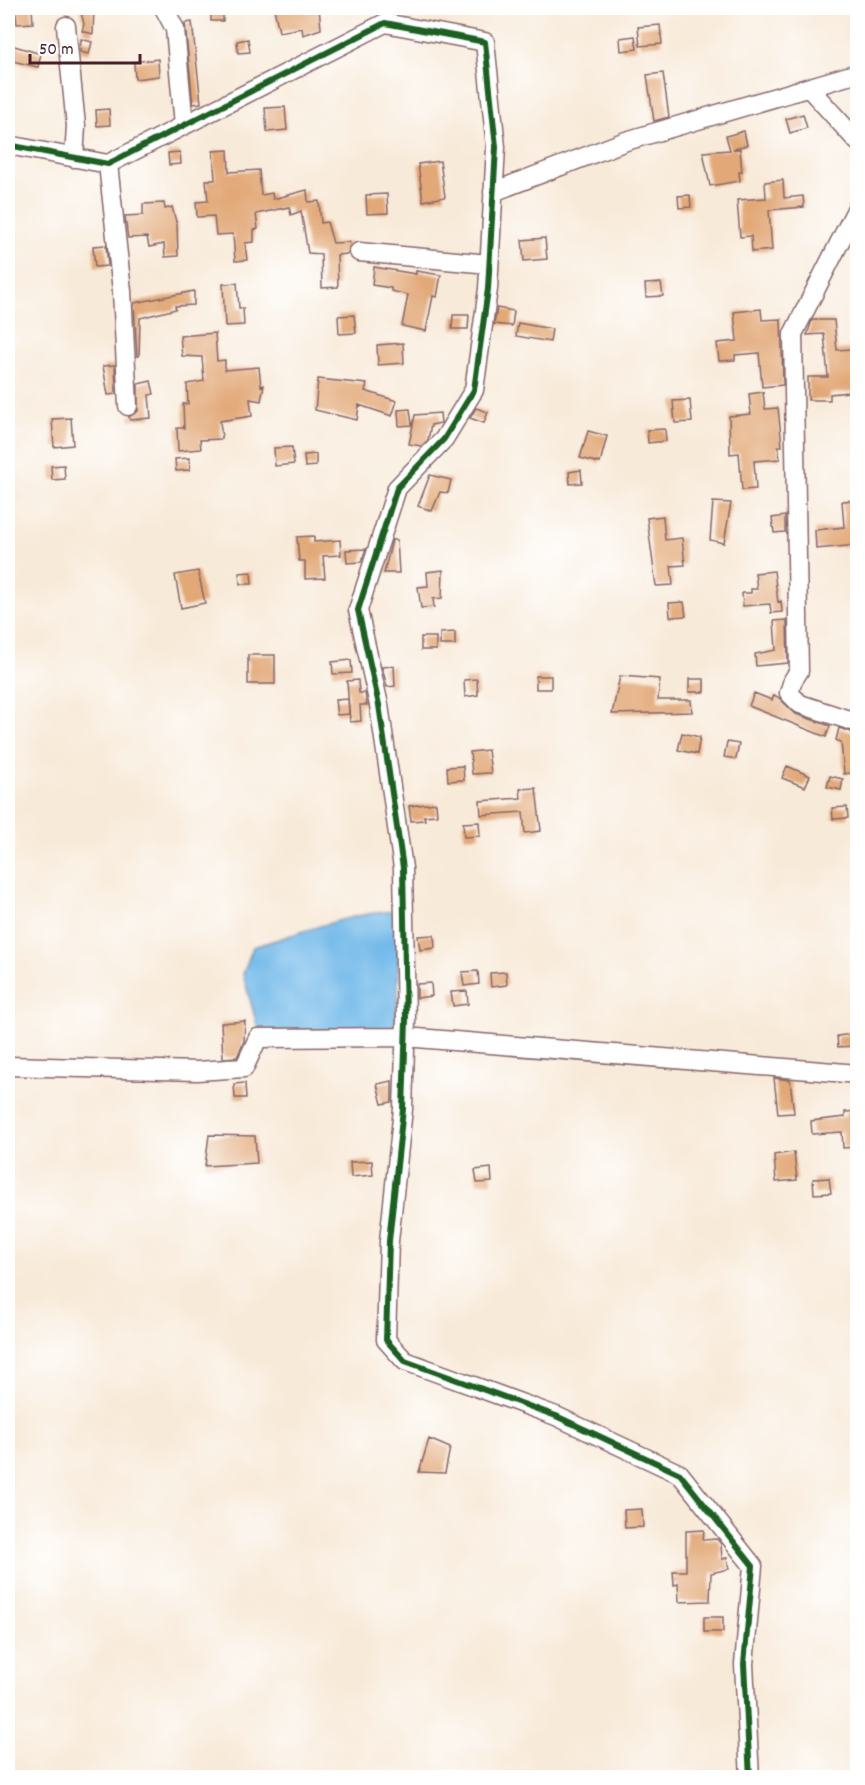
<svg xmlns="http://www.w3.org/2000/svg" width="865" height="1785" font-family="Dekko,sans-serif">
<rect width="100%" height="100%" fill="#fff"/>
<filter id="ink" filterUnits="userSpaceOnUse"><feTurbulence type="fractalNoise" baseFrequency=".0167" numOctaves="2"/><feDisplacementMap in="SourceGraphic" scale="12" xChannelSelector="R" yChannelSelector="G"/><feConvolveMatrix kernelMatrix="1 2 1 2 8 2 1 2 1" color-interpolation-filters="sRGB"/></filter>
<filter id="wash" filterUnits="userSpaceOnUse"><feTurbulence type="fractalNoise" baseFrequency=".008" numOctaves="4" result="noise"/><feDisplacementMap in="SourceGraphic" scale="24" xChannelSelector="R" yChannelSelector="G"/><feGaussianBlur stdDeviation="1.35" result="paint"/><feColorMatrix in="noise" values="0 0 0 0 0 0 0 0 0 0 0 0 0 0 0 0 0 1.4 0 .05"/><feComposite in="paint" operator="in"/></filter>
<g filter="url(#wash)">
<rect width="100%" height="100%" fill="#f8ead9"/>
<!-- water -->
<path fill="#72b9e9" stroke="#5e6c8a" stroke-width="1.5" d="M399,911L398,997L394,1031L259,1032L243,974L253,947C299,934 350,912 399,911Z"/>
<g id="blocks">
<!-- building -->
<path fill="#e2a877" d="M32,8L33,23L17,24L15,10Z
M80,8H94L93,34L82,31L84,24Z
M211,8H223V21H211Z
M274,8H319L321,29L303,35L302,28L279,32Z
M192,22L201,103L193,104L185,23Z
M660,25L662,44L640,46L638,27Z
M635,36L637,49L621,51L620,38Z
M81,39L92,42L89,54L80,52Z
M248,39L250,52L238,53L237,41Z
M8,44L41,54L38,67L8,60Z
M158,59L159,76L135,79L134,62Z
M663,73L669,117L654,121L647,75Z
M285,107L287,130L267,132L265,108Z
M109,109L110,125L97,126L96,110Z
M803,114L807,128L790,133L786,119Z
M744,131L747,145L733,149H740L742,172H739L740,181L710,186L703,152L730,150L726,136Z
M228,150L229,172L259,170L261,195L272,193L273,199L307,190L308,202L319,201L321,223L327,222L333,243L350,242L348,254L337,255L338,287L322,288L321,254L308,253L301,211L291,215L289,207L256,214L258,229L254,230V242L245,243L247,260L235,261L233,234L216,235L214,216L197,217L196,202L208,201L206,180H215L213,151Z
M180,152L181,164L169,165L168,153Z
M440,161L445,197L423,201L418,164Z
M783,180L784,198L803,196L804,207L769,210L772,250L752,252L751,236L740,237L737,200L766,198L765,182Z
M387,194L388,213L367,214L366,195Z
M690,195L691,207L679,208L678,196Z
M164,203L165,209L172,207L177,225L178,256L165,257L164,244L149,247L147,237L128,238L125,216L143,215V204Z
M545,238L547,259L524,261L522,240Z
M106,245L108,266L95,267L93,246Z
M374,267L416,274V271L441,275L437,297L433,296L426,331L402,326L408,295L391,291V288L372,285Z
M237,283L239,308H243L244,325L225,326L223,284Z
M661,283L663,296L646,297L645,284Z
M194,291V305L175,306L176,309L140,318L139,356H137L134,303Z
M497,308L514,311L512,326L494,324Z
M761,309L762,320L781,319L783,385L762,387L759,353L735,355V360L719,361L717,343L737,341L734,312Z
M354,315L356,333L339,334L338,316Z
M453,315H469L468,329H452Z
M812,320H834L837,350L851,349L853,373H858V391L830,394V400H808V377H828L824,334L807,335Z
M518,323L552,329L550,342L516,336Z
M215,333L217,361L225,360V370L259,367L261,386L264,385L261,401L250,399L252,416L220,421L222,439L200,440L201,449L178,451L177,428H184L183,404H188L187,384L204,381L202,357L182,356L180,336Z
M403,343L404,363L378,365L377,345Z
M115,365L116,394L108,395L103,366Z
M318,379L367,384L365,391L397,401L392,416L359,405L357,420L315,410Z
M151,381L154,394L149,395L151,418L130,420L129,417L138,411V384Z
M763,392L765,409L778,408L782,446H778L780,459L754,461L756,489L742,490L739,453L730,454L729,416L751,414L749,394Z
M690,400L692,422L675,423L673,401Z
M476,408L488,412L484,423L470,418Z
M410,409L412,425L399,426L398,410Z
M440,413L441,423L431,425L428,440L421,446L409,444L415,415Z
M71,418L73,445L54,447L52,419Z
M665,429L666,441L648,443L647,430Z
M588,431L607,436L600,463L580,458Z
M292,447L294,464L275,466L274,448Z
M316,454V466L305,467L304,455Z
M189,458L190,470L176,471L175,459Z
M64,465L65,479L52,480L51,466Z
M581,470L582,483L570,484L569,472Z
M430,475L451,480L448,493L440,492L432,511L418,506Z
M858,500V545L816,549L815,530L844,527L842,501Z
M713,502L731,503L724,543L710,540Z
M663,516L665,540L682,538L685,565L671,566L673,585L656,586L647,518Z
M785,516V532L774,533L772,518Z
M314,536V542L340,540L341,555L323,556L325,578L305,579V561H299L297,537Z
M392,540H397L399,573H384Z
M366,549L361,562L347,563L346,550Z
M443,570L442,598L433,599L434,607L421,608L418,587L428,586L427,572Z
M198,571L205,603L181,608L175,575Z
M774,571L778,602L781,601L782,612L771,613L770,604L743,606L742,593H751V589H757L755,573Z
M251,572L252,584H240L239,573Z
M684,602L686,616L670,617L669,603Z
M787,620L788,663L756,666L755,654L776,650L774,621Z
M455,632V645H440V633Z
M421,637H436V650H421Z
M248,655H275V684H248Z
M351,660L352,673L333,674L332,662Z
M394,666L395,686L387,687L382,667Z
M536,676H551V689H536Z
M620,676L660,679L658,700H691L692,712L612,714Z
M477,679L478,695L465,697L464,680Z
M689,679H704V692H689Z
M358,680L359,693H365L367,705H360L361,721L350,722L347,681Z
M754,693L772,700L774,695L778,697L796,714L830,726L826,737L749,706Z
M348,699L349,714L337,715L335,700Z
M839,728L858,734V772L844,774L841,742L836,740Z
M682,733L700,737L697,754L678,750Z
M727,742L739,744L736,759L724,757Z
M488,750L491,773L472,774L470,752Z
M463,766L464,780L448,781L447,767Z
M787,766L810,776L805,787L782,778Z
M830,776L843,779L841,790L827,787Z
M536,788L541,831L525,833L523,812L481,815L480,801L521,798L520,789Z
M436,803L437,815L424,816L425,820L411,821L409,806Z
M847,807L848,818L833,819L832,808Z
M479,822L480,836L464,837L463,823Z
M434,935L435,948L420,950L418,936Z
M478,971L479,984L464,986L462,972Z
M506,972L507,985L491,987L490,973Z
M431,983L432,996L417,998V984Z
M467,991L468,1004L453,1006L451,992Z
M245,1021L244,1041L237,1057L223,1058L221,1023Z
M853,1034L854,1046L838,1047L837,1036Z
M774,1078L790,1080L794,1113L778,1114Z
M392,1081V1102L382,1104L377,1084Z
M245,1083L246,1098H235L234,1084Z
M858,1111V1147L843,1148L842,1132L812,1134L811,1121L845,1117V1112Z
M209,1135L255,1136L257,1163L205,1166Z
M794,1152L797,1180L776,1182L774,1155Z
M372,1161L373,1175L351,1177L350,1162Z
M491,1168L492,1182L477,1183L475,1170Z
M829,1178L831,1193L814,1194L813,1179Z
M429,1439L450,1448L445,1473L419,1472Z
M642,1509L643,1527L625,1528L624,1510Z
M704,1530L703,1540L717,1539L721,1544L722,1559L727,1558L729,1569L711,1573L710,1601L679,1602L678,1584L674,1585L673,1571H686V1531Z
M704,1617H723V1632H704Z"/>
</g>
</g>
<g filter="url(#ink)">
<use href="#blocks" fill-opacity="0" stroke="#876668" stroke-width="1.5"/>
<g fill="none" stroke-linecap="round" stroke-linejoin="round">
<!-- minor casing -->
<g stroke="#876668" stroke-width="21">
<path id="minor" d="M164,8L175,29L184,125
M66,26L76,126L74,158
M809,88L858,142
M8,145L108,164L385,23L485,42L496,147L488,289L474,390L444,439L397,488L358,610L379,705L403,868L406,1020L403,1109L389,1241L386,1340L405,1361L556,1416L680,1474L753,1566L744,1664L750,1778
M108,164L122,291L128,406
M493,192L626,141L858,73
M858,206L793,334L799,671L793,680L789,693L800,704L858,723
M359,252L489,264
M8,1066L197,1071L244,1068L258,1038L405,1037L858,1074"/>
</g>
<!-- minor -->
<use href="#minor" stroke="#fff" stroke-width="18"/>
<!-- cycleway casing -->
<g stroke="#fff" stroke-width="10">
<path id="cycleway" d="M8,145L108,164L385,23L485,42L496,147L488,289L474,390L444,439L397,488L358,610L379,705L403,868L406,1020L403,1109L389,1241L386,1340L405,1361L556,1416L680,1474L753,1566L744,1664L750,1778"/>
</g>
<!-- cycleway -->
<use href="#cycleway" stroke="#1b5e20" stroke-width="6"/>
</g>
</g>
<!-- margin -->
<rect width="865" height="1785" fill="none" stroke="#fff" stroke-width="30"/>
<!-- scale -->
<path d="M30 54v9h110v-9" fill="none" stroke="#4a1f2b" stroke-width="3"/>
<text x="39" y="54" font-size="18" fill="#4a1f2b" stroke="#ffffff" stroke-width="4.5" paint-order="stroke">50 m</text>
</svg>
